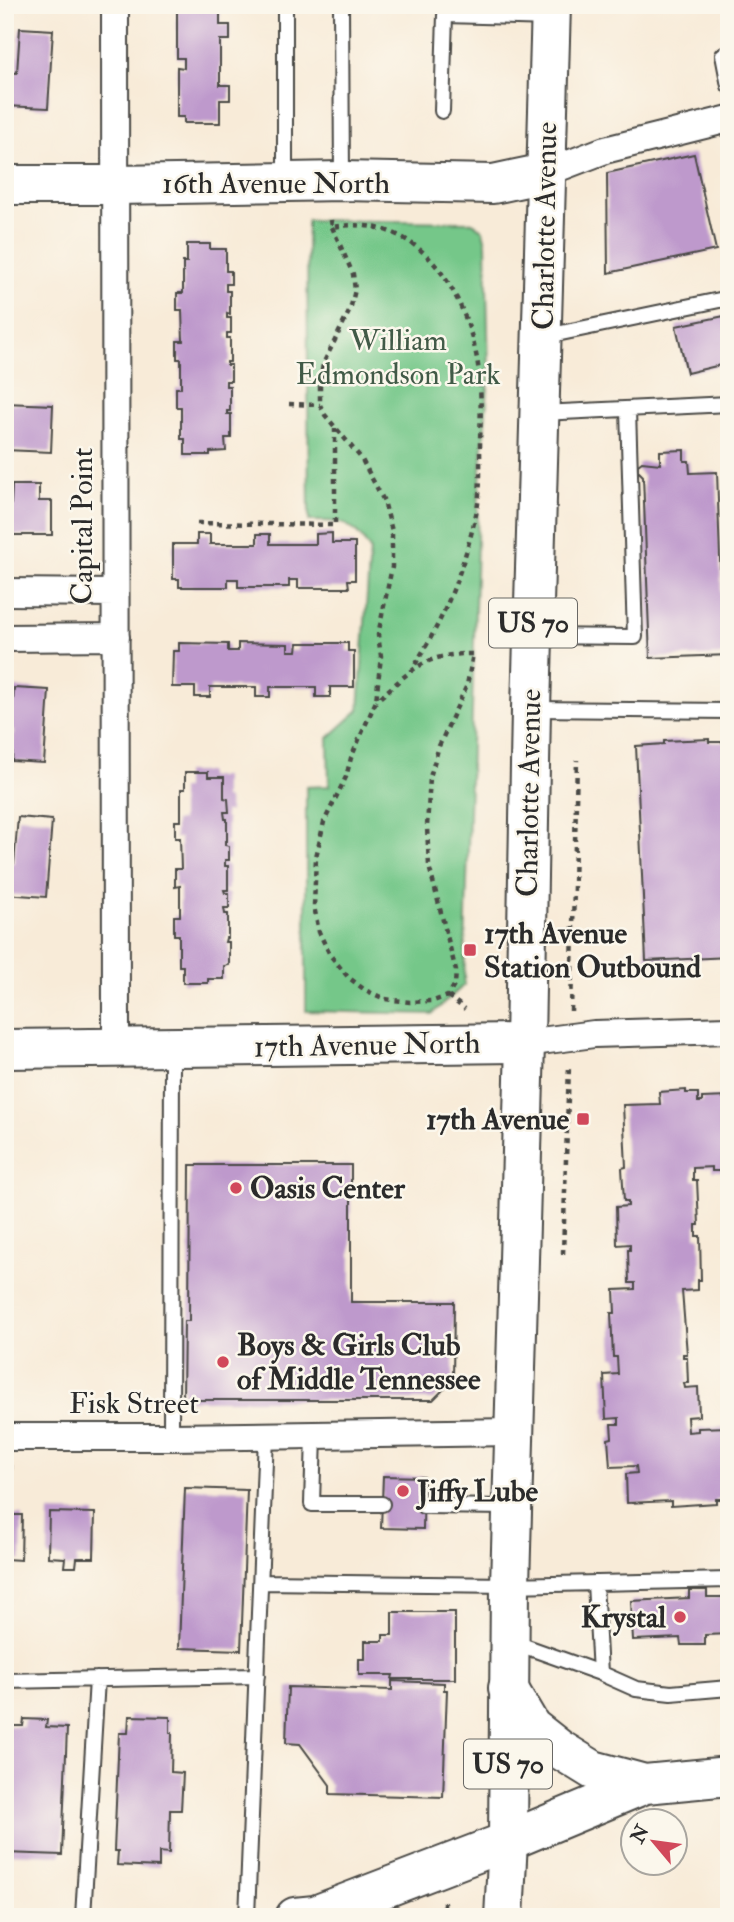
<svg xmlns="http://www.w3.org/2000/svg" width="734" height="1922" font-family="'IM FELL Double Pica',serif">
<rect width="100%" height="100%" fill="#fbf7ec"/>
<filter id="ink" filterUnits="userSpaceOnUse"><feTurbulence type="fractalNoise" baseFrequency=".0143" numOctaves="2"/><feDisplacementMap in="SourceGraphic" scale="14" xChannelSelector="R" yChannelSelector="G"/><feConvolveMatrix kernelMatrix="1 2 1 2 8 2 1 2 1" color-interpolation-filters="sRGB"/></filter>
<filter id="wash" filterUnits="userSpaceOnUse"><feTurbulence type="fractalNoise" baseFrequency=".00686" numOctaves="4" result="noise"/><feDisplacementMap in="SourceGraphic" scale="28" xChannelSelector="R" yChannelSelector="G"/><feGaussianBlur stdDeviation="1.57" result="paint"/><feColorMatrix in="noise" values="0 0 0 0 0 0 0 0 0 0 0 0 0 0 0 0 0 1.4 0 .05"/><feComposite in="paint" operator="in"/></filter>
<g filter="url(#wash)">
<rect width="100%" height="100%" fill="#f8ebd8"/>
<!-- green -->
<path fill="#75c789" stroke="#50795a" stroke-width="2" d="M307,220L473,222L483,231L486,243L489,376L478,506L464,985L432,1014L306,1011V787L329,786L328,738L359,710L370,550C351,520 342,521 309,521Z"/>
<g id="blocks">
<!-- building -->
<path fill="#be99cc" d="M184,5H220V25H230V40H220V85H230V100H220V123H184V117H177V67L184,68V58H177V7Z
M20,28L53,30L48,108L5,106V72L17,73Z
M694,154L716,250L608,273L607,173Z
M187,244H210V249H226V271H231V284H226V291H230V314L227,313V318H231V333H227V338H230V362H227V365H231V381H226V386H230V411H227V414H231V438H225L226,451L210,452V455H185V439H181V407H176V388H181V359H177V341H183L182,310H177V293H183V262H187Z
M729,315V363L687,373L676,326Z
M5,403L53,405L51,452L5,450Z
M684,450V461H689L690,473L717,472L722,616H729V655L650,658L643,476L638,471V465L642,462L660,464V451Z
M12,485H39V501H52V535H5V504H11Z
M332,533V543H355V580H348L349,588H298V580H289V587H238V579H228V587H179V579H173V544H197V534H210V544H257V534H270V544H316V534Z
M179,643L228,644V651H238V643L288,644V651H297L298,643H348V651H354V687H330V697H316V687H270V697H256V687H210V697H195V687H172L173,651H179Z
M14,688L49,690L44,763L12,761L14,730H5V701L13,702Z
M709,739V742H729V957L646,961L636,746L664,744V741Z
M185,772H208V777H224V798L228,799L229,812H224L225,819H227V841H225V845L229,846V860H225V866H228V890H224L225,893H229V908H224L225,914H228V938H226L225,942H229V965L224,966V979H208V983H183V966H179V935H174V916H180V886L175,887V869H181L180,838H175V821H181V789H185Z
M18,817L52,820L46,897L5,894V862L14,863Z
M686,1090V1093H698V1102H702V1098L729,1097V1171H712V1167L693,1168V1180H697L699,1225H696V1236H700L701,1280H698V1290L682,1291L687,1354H683V1357H687L688,1383H684L685,1388L698,1387L699,1416L687,1417L688,1432L698,1431V1428L729,1427V1499H716V1503L671,1506V1501L627,1503L626,1474L637,1473L636,1466L610,1467L608,1439L612,1438L611,1424H619V1418L606,1419L604,1375L618,1374L617,1357H613L611,1313H615L614,1290L635,1289V1283H629L628,1250H630V1244L617,1245L616,1207L628,1206V1201H624L622,1168L626,1167L623,1105L660,1104L659,1092Z
M190,1165H351V1302H454L453,1380L433,1400H183L184,1321H189Z
M383,1476L424,1477L423,1529L381,1528Z
M185,1488L247,1490L241,1650L179,1648Z
M49,1512L95,1513L94,1558H77L76,1567H64L65,1558L48,1557Z
M5,1515H22L21,1560L5,1559Z
M689,1590H707V1597H725V1590H729V1634L705,1635V1645H681L680,1638L633,1640L631,1601L689,1598Z
M392,1612H455V1679H392L393,1675H359V1659H365V1641H383V1635H392Z
M392,1681L444,1683V1690H447L443,1797L330,1794V1785L300,1744L286,1743L288,1687L392,1690Z
M129,1716L170,1717V1733H172L171,1772L183,1773L181,1810H170L169,1853L159,1852V1867L117,1865L118,1851H114L119,1733H128Z
M24,1719L47,1720L46,1727L67,1728L62,1855L5,1853V1726H23Z"/>
</g>
</g>
<g filter="url(#ink)">
<use href="#blocks" fill-opacity="0" stroke="#4a4845" stroke-width="2"/>
<g fill="none" stroke-linecap="round" stroke-linejoin="round">
<!-- lane casing -->
<g stroke="#4a4845" stroke-width="18">
<path id="lane" d="M285,5V181
M341,5L342,179
M723,55L729,86
M442,111L445,15L550,18
M542,337L729,298
M541,413L729,404
M534,636L635,637L628,410
M532,709L729,711
M314,1435L312,1504H382
M171,1437L172,1049
M423,1506L510,1507
M261,1582L510,1585L729,1580
M595,1583L600,1673
M513,1642L600,1673L636,1689L671,1693L729,1688
M5,1681L257,1676
M83,1917L97,1679
M247,1917L266,1436"/>
</g>
<!-- street casing -->
<g stroke="#4a4845" stroke-width="30">
<path id="street" d="M115,5L116,1048
M545,173L605,150L729,119
M5,592L115,593
M5,638L116,637
M525,1043L594,1034L729,1030
M5,1437H171L514,1432"/>
</g>
<!-- secondary casing -->
<g stroke="#4a4845" stroke-width="42">
<path id="secondary" d="M5,185H116L342,181L493,184L545,173
M5,1049L525,1043
M508,1688L531,1727L559,1749L593,1770L645,1784
M295,1917L315,1915L508,1841L645,1784L729,1776"/>
</g>
<!-- primary casing -->
<g stroke="#4a4845" stroke-width="42">
<path id="primary" d="M504,1917L508,1841L510,1585L525,1043L531,709L551,5"/>
</g>
<!-- path -->
<path stroke="#4a4845" stroke-width="4.5" stroke-dasharray="5 5" stroke-linecap="butt" d="M331,220L332,227C412,214 456,276 474,345C482,376 481,409 480,441C480,463 481,488 477,510C464,568 446,616 414,666
M332,227L353,274L355,290L350,310L323,364L320,382V405L325,415L361,458L384,501L392,531V567L378,635L381,656L376,701L351,758L346,777L324,822L316,857L314,906L319,932L330,955L348,977L365,990L385,999L410,1002L433,1001L448,996L455,984L456,971L429,866L427,827L430,777L439,746L467,685L473,654C424,653 411,671 376,701
M289,404L320,405
M197,523L335,525V427
M448,996L465,1009
M571,1011L577,760
M563,1254L569,1065
M10,1510L11,1465
M444,1917V1900"/>
<!-- lane -->
<use href="#lane" stroke="#fff" stroke-width="14"/>
<!-- street -->
<use href="#street" stroke="#fff" stroke-width="26"/>
<!-- secondary -->
<use href="#secondary" stroke="#fff" stroke-width="38"/>
<!-- primary -->
<use href="#primary" stroke="#fff" stroke-width="38"/>
</g>
</g>
<!-- markers -->
<g fill="#d1495b" stroke="#fbf7ec" stroke-width="2.5">
<rect x="463" y="943" width="14" height="14" rx="3.5"/>
<rect x="576" y="1112" width="14" height="14" rx="3.5"/>
<circle cx="236" cy="1188" r="7"/>
<circle cx="223" cy="1362" r="7"/>
<circle cx="403" cy="1491" r="7"/>
<circle cx="680" cy="1617" r="7"/>
</g>
<g text-anchor="middle" dominant-baseline="central" stroke-width="5" stroke-linejoin="round" paint-order="stroke">
<!-- shield labels -->
<g fill="#fbf7ec" stroke="#696865" stroke-width="2">
<rect x="489" y="598.5" width="88" height="49" rx="5"/>
<rect x="464" y="1739.5" width="88" height="49" rx="5"/>
</g>
<g font-size="28" font-weight="bold" fill="#2b2b2b">
<text x="533" y="623">US 70</text>
<text x="508" y="1764">US 70</text>
</g>
<!-- street labels -->
<g font-size="30" fill="#2b2b2b" stroke="#fbf7ec">
<text x="276" y="183">16th Avenue North</text>
<text transform="translate(545 226) rotate(-89)">Charlotte Avenue</text>
<text transform="translate(82 526) rotate(-90)">Capital Point</text>
<text transform="translate(529 793) rotate(-89)">Charlotte Avenue</text>
<text transform="translate(367 1045) rotate(-1)">17th Avenue North</text>
<text x="134" y="1403">Fisk Street</text>
</g>
<!-- park labels -->
<g font-size="30" fill="#415a47" stroke="#fbf7ec">
<text x="398" y="340">William<tspan x="398" dy="34">Edmondson Park</tspan></text>
</g>
<!-- poi labels -->
<g font-size="30" font-weight="bold" fill="#2b2b2b" stroke="#fbf7ec" text-anchor="start">
<text x="484" y="933">17th Avenue<tspan x="484" dy="34">Station Outbound</tspan></text>
<text x="569" y="1119" text-anchor="end">17th Avenue</text>
<text x="250" y="1188">Oasis Center</text>
<text x="237" y="1345">Boys &amp; Girls Club<tspan x="237" dy="34">of Middle Tennessee</tspan></text>
<text x="417" y="1491">Jiffy Lube</text>
<text x="666" y="1617" text-anchor="end">Krystal</text>
</g>
</g>
<!-- margin -->
<rect width="734" height="1922" fill="none" stroke="#fbf7ec" stroke-width="28"/>
<!-- north arrow -->
<g transform="translate(654 1842) rotate(299)"><circle r="33" fill="#fbf7ec" stroke="#a8a59f" stroke-width="2"/>
<path d="M0-5L12 26L0 18L-12 26Z" fill="#d1495b"/>
<text y="-10" font-size="19" font-weight="bold" text-anchor="middle" fill="#2b2b2b">N</text>
</g>
</svg>
